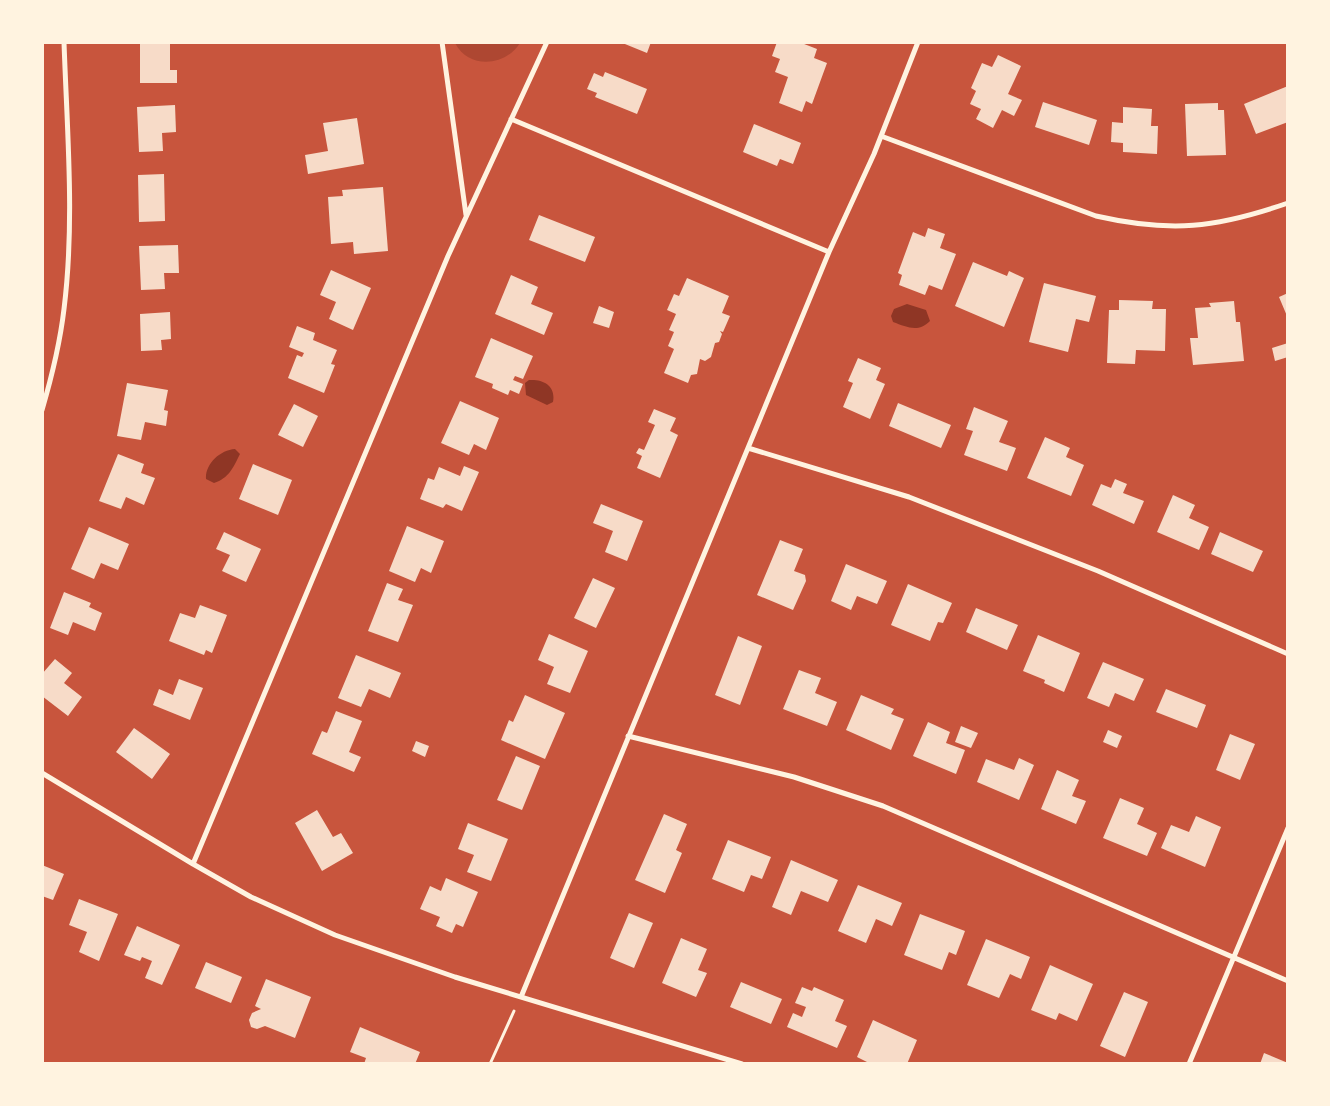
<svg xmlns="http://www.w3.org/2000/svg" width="1330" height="1106" font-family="Poppins,sans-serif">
<rect width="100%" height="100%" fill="#c8553d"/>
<!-- green -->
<path fill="#ae4732" d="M455,43H520C506,66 469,70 455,43Z"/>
<!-- water -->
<path fill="#8f3625" d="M907,304L926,310L930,321C918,333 907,327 893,322L891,316L894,309Z
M529,380C544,379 556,386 553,402L547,405L526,395L525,383Z
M235,449L240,454C233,468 229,478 214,483L206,479C205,464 220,450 235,449Z"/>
<!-- building -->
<path fill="#f7dbc8" d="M620,42H651L647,53Z
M777,42H799L817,49L814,58L827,63L812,104L806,101L802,112L779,103L788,77L775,72L780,59L772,56Z
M140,44H170V70H177V83H140Z
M998,55L1021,66L1008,94L1022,100L1014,116L1002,110L993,128L976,119L981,109L970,104L976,91L971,88L982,63L992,67Z
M605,72L647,89L637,114L595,97L597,93L587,89L594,73L603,77Z
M1288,86V122L1256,134L1244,104Z
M1043,102L1097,120L1089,145L1035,127Z
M1218,103V110H1224L1226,155L1187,156L1185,104Z
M175,105L176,132L162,133L163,151L139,152L137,107Z
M1123,107L1152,109L1151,126H1158L1157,154L1123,152V143L1111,142L1112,122L1123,123Z
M357,118L364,164L308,174L305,155L328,151L323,123Z
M754,124L801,143L793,164L780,159L777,166L743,152Z
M164,174L165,221L139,222L138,175Z
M383,187L388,251L354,254L353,242L331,244L328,197L343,196L342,190Z
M539,215L595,237L585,262L529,240Z
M928,228L945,234L940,248L956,254L942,290L929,285L925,295L899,285L902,275L898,273L913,232L925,237Z
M178,245L179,273H164L165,289L141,290L139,246Z
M973,262L1007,276L1009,271L1024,278L1004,327L955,306Z
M331,270L371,288L353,330L329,319L336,302L320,295Z
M511,275L538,287L531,304L553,313L544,335L495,314Z
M687,278L729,296L722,313L730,316L723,332L720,331L722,334L719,342L715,343L711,357L705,361L700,359L697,374L691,375L688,383L664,373L674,349L668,346L674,332L669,330L676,314L667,310L674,294L679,296Z
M1044,283L1096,296L1089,322L1076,319L1068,352L1029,342Z
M1288,293V316H1287L1279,297Z
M1119,300L1153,301L1152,309H1166L1165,351L1136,350L1135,364L1107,363L1109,310H1119Z
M1234,301L1236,322H1240L1244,361L1193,365L1190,338H1198L1195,308L1211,307L1209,303Z
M599,306L614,312L609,328L593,323Z
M170,312L171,339L161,340L162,350L141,351L140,314Z
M297,326L315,333L313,340L337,350L331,364L335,365L324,393L288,378L297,355L302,357L304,353L289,347Z
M491,338L533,356L523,379L515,376L513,380L523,384L519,394L510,390L508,395L492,388L493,384L475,377Z
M1288,343V357L1275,361L1272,348Z
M858,358L881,368L876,380L885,384L870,419L843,407L853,383L848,381Z
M127,383L168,390L164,410L168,411L166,426L145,422L141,440L117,436Z
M460,401L499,418L486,450L474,444L469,455L441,443Z
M898,403L951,425L941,448L889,426Z
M294,404L318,416L303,447L278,435Z
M974,407L1008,421L999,442L1016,448L1007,471L964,455L973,431L966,429Z
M654,409L676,418L670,431L678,435L660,478L637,468L642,456L636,453L639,448L644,450L655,425L648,422Z
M1045,437L1070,448L1066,457L1084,465L1071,496L1027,478Z
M118,454L144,464L141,473L155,478L144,505L126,497L121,509L99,501Z
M253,464L292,480L278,515L239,499Z
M464,466L479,472L462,511L446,504L443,508L420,499L428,478L434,480L439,467L460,476Z
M1115,479L1127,484L1123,493L1144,501L1134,524L1092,505L1101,484L1111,488Z
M1173,495L1195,505L1189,518L1209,527L1199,550L1157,532Z
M601,504L643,521L627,561L605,552L613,531L593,523Z
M407,526L444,541L431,573L421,568L415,582L389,571Z
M89,527L129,544L118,570L101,563L94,579L71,569Z
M224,532L261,549L246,582L222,571L230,555L216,549Z
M1220,532L1263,551L1253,572L1211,554Z
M780,540L803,549L794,571L805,575L806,581L793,610L757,595Z
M846,564L887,581L877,604L857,596L851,610L831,601Z
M593,578L615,588L596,628L574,618Z
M387,583L403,589L398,600L413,605L398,642L368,631Z
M908,584L952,603L943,623L938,622L930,641L891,625Z
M64,592L91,603L89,607L102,613L95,631L73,622L68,635L50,628Z
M200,605L227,615L212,653L206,650L204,655L169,641L180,613L195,618Z
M976,608L1018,625L1007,650L966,632Z
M549,634L588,651L570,693L547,684L554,667L538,660Z
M1038,635L1080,653L1064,692L1044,683L1045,680L1023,671Z
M738,636L762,646L740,705L715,695Z
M356,655L401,673L390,698L369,689L361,707L338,698Z
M55,659L72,673L64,683L82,697L68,716L42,696V674Z
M1103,662L1144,679L1134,701L1115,693L1109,707L1087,698Z
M799,670L821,678L815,693L837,702L827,726L783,709Z
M179,679L203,688L190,720L153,705L159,689L173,695Z
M1166,689L1206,705L1197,728L1156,712Z
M525,695L565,713L545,759L501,740L509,720L513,722Z
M861,695L894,709L891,714L904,719L891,750L846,730Z
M336,711L362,721L349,752L361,757L354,772L312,754L322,731L327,733Z
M928,722L950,732L946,743L965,750L956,774L913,756Z
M961,726L978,733L971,748L955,742Z
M134,728L170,754L152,779L116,752Z
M1108,730L1122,736L1117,748L1103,742Z
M1230,734L1255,744L1240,780L1216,770Z
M416,741L429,746L425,757L412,751Z
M516,756L540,766L522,810L497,800Z
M1019,758L1034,765L1019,800L977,782L986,759L1014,770Z
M1057,770L1079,780L1072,796L1086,801L1076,824L1041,809Z
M1120,798L1144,808L1137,824L1157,833L1147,856L1103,838Z
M317,810L333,837L341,833L353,853L322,871L295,823Z
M664,814L687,824L676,850L682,853L665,893L635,880Z
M1196,816L1221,827L1205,867L1161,848L1171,825L1189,832Z
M468,823L508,839L491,881L467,872L474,855L458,849Z
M728,840L771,857L762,879L751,875L744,892L712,879Z
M791,860L838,880L828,902L801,891L791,915L772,907Z
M42,865L64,874L53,900L42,896Z
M446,878L478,892L463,927L456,924L452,933L436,926L440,917L420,909L430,886L441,891Z
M858,885L902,903L892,926L876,919L866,943L838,931Z
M79,899L118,914L99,961L79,952L87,932L69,925Z
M629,913L653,923L634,968L610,958Z
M920,914L965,931L956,955L949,952L942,970L904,955Z
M137,926L180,945L162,985L145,978L152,961L142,957L140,961L124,955Z
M681,938L707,949L698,970L707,973L696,997L662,983Z
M986,939L1030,957L1021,979L1010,974L999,998L967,985Z
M206,962L242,977L231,1003L195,988Z
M1050,965L1093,984L1077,1021L1059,1013L1056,1020L1031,1010Z
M266,979L311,997L295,1038L265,1026L257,1029L251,1027L249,1020L252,1013L261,1009L255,1006Z
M741,982L782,999L771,1024L730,1007Z
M802,987L812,991L814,987L844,1000L835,1021L847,1026L837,1048L787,1027L793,1013L802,1017L806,1007L795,1003Z
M1124,992L1148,1002L1125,1057L1100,1046Z
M873,1020L917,1040L907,1064H871L857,1057Z
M360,1027L420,1052L415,1064H364L366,1058L350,1052Z
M1264,1053L1288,1063V1064H1260Z"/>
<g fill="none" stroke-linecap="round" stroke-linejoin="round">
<!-- path -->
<path stroke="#fff3e0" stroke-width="3" d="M490,1064L514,1011"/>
<!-- minor -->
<path stroke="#fff3e0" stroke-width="5" d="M442,42L466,215
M511,119L829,252
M881,136L1096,216C1171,233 1216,228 1288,203
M42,410C52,376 60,343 64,309C75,221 67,131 64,42
M748,448L909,497L1098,571L1288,654
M628,736L794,777L883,806L1288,981
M42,773L193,864L251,897L335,935L455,977L742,1064
M193,864L448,256L547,42
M521,997L829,252L874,154L918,42
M1189,1064L1288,828"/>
</g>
<!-- border -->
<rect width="1330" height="1106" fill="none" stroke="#fff3e0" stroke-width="88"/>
</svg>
